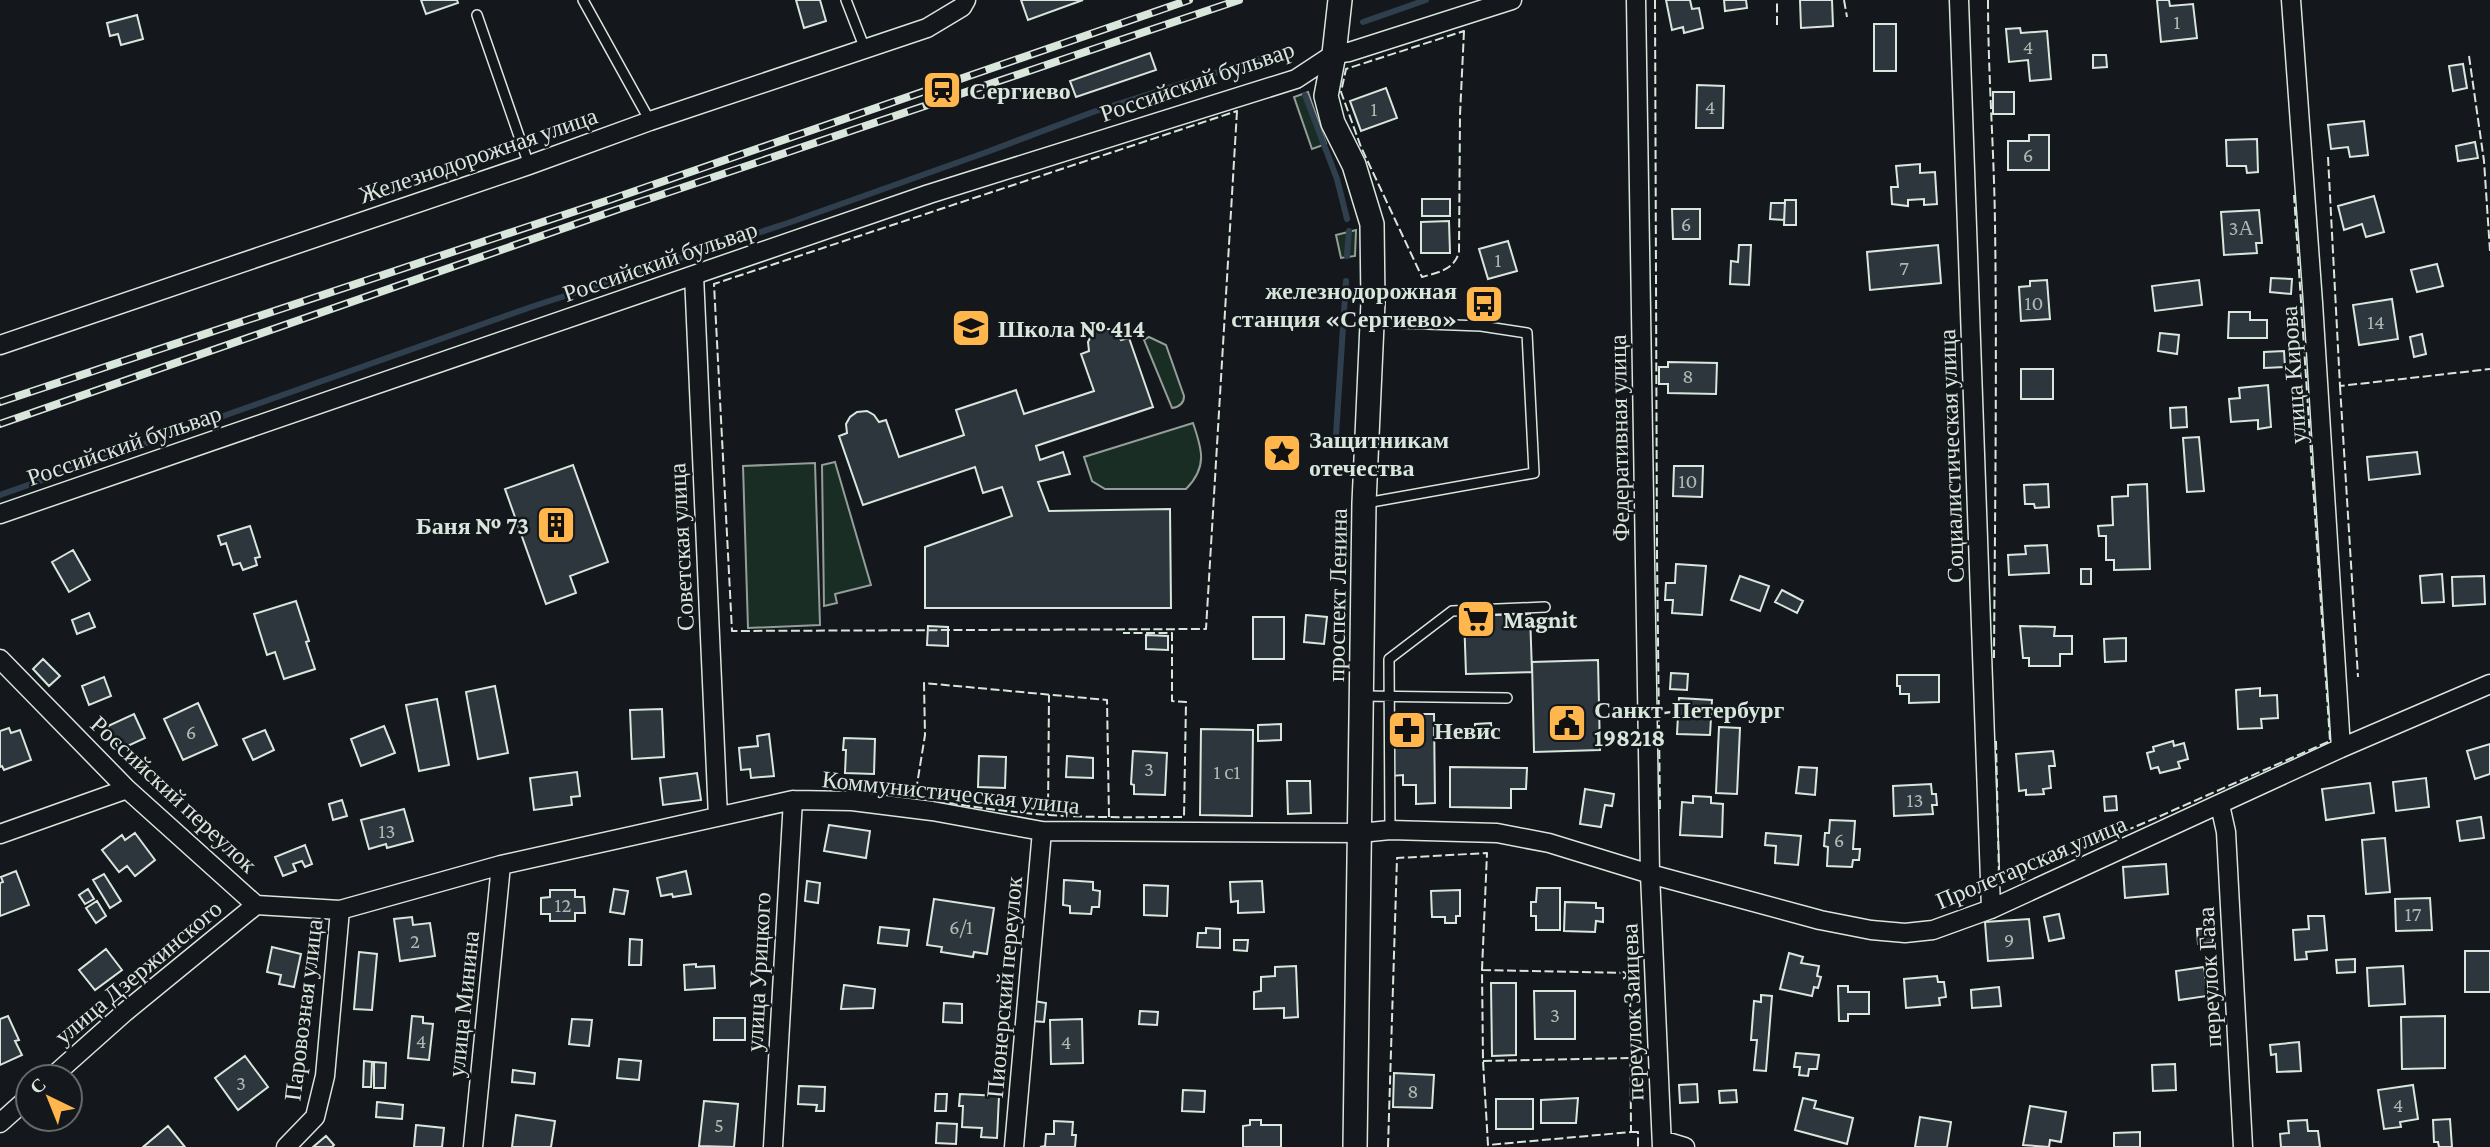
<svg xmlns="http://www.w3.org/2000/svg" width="2490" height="1147" font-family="'Crimson Pro',serif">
<rect width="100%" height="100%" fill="#14181c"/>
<!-- green -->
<path fill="#1a2d24" stroke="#939e99" stroke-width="2" d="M1308,92L1326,144L1312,149L1294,97Z
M1356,230L1355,256L1341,258L1336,235Z
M1149,337L1166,345L1184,396C1184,404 1179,407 1172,408L1144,340Z
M1193,423C1202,449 1208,467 1186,489H1105L1092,481L1084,457Z
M835,462L871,585L835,594L837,603L824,606L822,465Z
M815,463L820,625L748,628L743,466Z"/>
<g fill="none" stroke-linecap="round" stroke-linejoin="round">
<!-- stream -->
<path stroke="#2f3f4d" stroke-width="6" d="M1363,22L1426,0
M1305,95L1337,179L1347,219
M1347,256L1349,231
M1336,435L1346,281
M0,495L531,307L788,223L987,152L1093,112L1280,52"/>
</g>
<!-- building -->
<path fill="#2c363c" stroke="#d8e6dc" stroke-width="2" d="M421,0H457L458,3L426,14Z
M796,0H820L826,21L804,28Z
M1021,0H1083L1028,20Z
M1666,0H1690L1692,9L1699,8L1703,28L1684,33L1683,27L1672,30Z
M1724,0H1746L1747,8L1725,11Z
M1800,0H1832L1833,26L1801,28Z
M2157,0H2169L2170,6L2193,4L2197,38L2161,42Z
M137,15L143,39L121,45L118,34L110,36L107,23Z
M1874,24H1896V71H1874Z
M2020,28L2021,33L2047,31L2051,79L2030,81L2028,60L2009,62L2006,29Z
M1150,53L1156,70L1076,97L1070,81Z
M2093,55H2106L2107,67L2093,68Z
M2463,64L2467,88L2453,91L2449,66Z
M1697,85L1724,86L1723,128H1696Z
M1386,88L1397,118L1361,131L1350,101Z
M1993,92H2014V114H1993Z
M2364,121L2368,155L2350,157L2348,147L2331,149L2328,125Z
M2029,135H2049V170H2008V141H2029Z
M2257,139L2258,172L2247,173L2246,166H2227L2226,140Z
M2475,142L2478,158L2458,161L2456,146Z
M1920,164V173L1935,172L1937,204L1924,205V199L1908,200V206L1892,204L1891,187H1898L1896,166Z
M2374,196L2384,232L2366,237L2362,224L2344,230L2338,206Z
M1422,199H1450V216H1422Z
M1785,200H1796V225H1784Z
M1771,203H1785L1784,220L1770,219Z
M1672,209H1700V239H1673Z
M2259,210L2262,243H2256L2257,253L2224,255L2221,212Z
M1449,221L1450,253H1421V222Z
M1508,241L1517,271L1488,279L1479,249Z
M1739,245H1751L1749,285L1730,284L1731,261L1738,262Z
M1938,245L1941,283L1870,290L1867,252Z
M2437,264L2443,286L2417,292L2411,270Z
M2271,278L2292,279L2291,294L2270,292Z
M2047,280L2050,319L2021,321L2019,287L2030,286V281Z
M2199,280L2202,305L2155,311L2152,286Z
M2392,299L2398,339L2359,345L2353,305Z
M2229,312H2250V320H2267V338H2228Z
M1100,329H1109L1116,333L1121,340L1129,338L1153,407L1036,446L1040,460L1063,452L1070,474L1038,482L1049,511L1170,509L1171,608H925V547L1012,516L1002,487L983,493L975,467L863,505L839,436L847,433L846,424L850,417L857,412L867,411L874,415L879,422L886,420L899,457L964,435L956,410L1016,390L1024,414L1094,391L1081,354L1089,351L1088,342L1092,334Z
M2160,333L2179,335L2177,354L2158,351Z
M2422,334L2426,354L2414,357L2410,337Z
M2284,351L2285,367L2264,368V352Z
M1668,362L1717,363L1716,394L1668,393V384H1659V367H1668Z
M2021,369H2053V399H2021Z
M2268,385L2271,427L2258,429V420L2231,422L2229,399L2240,398L2239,388Z
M2186,407L2187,427L2171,428L2170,408Z
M2199,437L2204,491L2187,492L2183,438Z
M2417,452L2420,474L2369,480L2367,457Z
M573,465L608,562L570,576L576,593L546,604L505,489Z
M1674,466H1703L1702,497L1673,496Z
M2048,484L2049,507L2035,508L2034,504H2025L2024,485Z
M2147,484L2150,569L2114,570V560H2106V536H2099L2098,526L2113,525L2112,497L2128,496V485Z
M250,526L260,557L255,558L257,565L243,570L240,563L233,565L226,543L221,545L218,536Z
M2047,545L2049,573L2009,575L2008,555L2026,554L2025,546Z
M73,550L90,580L69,592L52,562Z
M1676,564L1706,566L1702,615L1672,613L1673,600H1665L1666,583H1675Z
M2081,569H2091V584H2081Z
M2442,574L2444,602L2422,603L2420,576Z
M1740,576L1769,586L1760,611L1731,600Z
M2484,576L2485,604L2453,606L2452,577Z
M1782,590L1803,601L1797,613L1775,602Z
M296,601L309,641L306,642L315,669L284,679L275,652L267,655L254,614Z
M89,613L95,627L77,634L72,620Z
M1530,614L1532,672L1466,674L1464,616Z
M1306,615L1327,617L1324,644L1304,642Z
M1253,617H1284V659H1253Z
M928,626L948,627V646L927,645Z
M2020,626L2055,627L2054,636H2072V654H2060V666H2029V658H2023Z
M1146,635L1168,636V650L1146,649Z
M2126,638V661L2105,662L2104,639Z
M43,659L60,676L49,686L33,669Z
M1598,660L1600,750L1534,752L1532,662Z
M1671,673L1688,674L1687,690L1670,689Z
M1897,675H1939V702L1909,703V694H1900V686H1897Z
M104,677L111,696L89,705L82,686Z
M495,686L508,753L478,759L466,692Z
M2260,688V696L2277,695L2278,718L2261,719L2262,728L2238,729L2236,690Z
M1679,698L1712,700L1710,735L1677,734Z
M437,699L449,765L419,771L406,705Z
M198,703L217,745L183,760L164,719Z
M662,709L664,757L632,759L630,710Z
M134,714L145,738L119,750L108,726Z
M1403,714H1434L1435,803L1416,804V785H1403V775L1391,776L1390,722H1403Z
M1491,723L1492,738L1475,739V724Z
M1281,724V740L1258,741V725Z
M384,726L395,753L361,766L351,739Z
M1719,727L1740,728L1737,794L1716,793Z
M9,728L11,733L20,730L31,760L4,770L2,766L0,767V731Z
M1201,729L1253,730L1252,816L1200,815Z
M265,730L274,750L253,760L243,739Z
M769,734L774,776L751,778L750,769L741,770L739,748L758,746L757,736Z
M844,738L875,739L874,774L845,773L846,750H843Z
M2173,741L2174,746L2184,743L2188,759L2178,762L2180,768L2160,773L2158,767L2151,769L2147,753L2154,751L2153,747Z
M2490,744V774L2475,779L2467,751Z
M1133,751L1167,753L1165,795L1134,794V785L1131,784Z
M2053,751L2055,766H2049L2051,788L2043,789L2044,794L2026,795V790L2019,791L2016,754Z
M979,756L1006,757L1005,788L978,787Z
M1067,756L1093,758V778L1066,777Z
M1450,767L1527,768L1526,789H1511V808L1450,807Z
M1799,767L1817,768L1815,795L1796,793Z
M577,772L580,796L571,797L572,805L534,810L530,778Z
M697,773L701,800L663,805L660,778Z
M2426,778L2429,807L2396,811L2393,782Z
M1287,781H1310L1311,813L1288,814Z
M2370,783L2374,813L2326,820L2322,789Z
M1931,784L1932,794H1936L1937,805H1932L1933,814L1894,816L1893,786Z
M1585,789L1614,794L1612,806L1605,805L1601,827L1580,824Z
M1693,796L1711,797V803L1723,804L1722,837L1680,835L1682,802L1693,803Z
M2116,796L2117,810L2105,811L2104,797Z
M342,800L347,816L333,820L329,804Z
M404,809L413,841L387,848L386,844L369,849L361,820Z
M2481,817L2484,838L2460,841L2457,821Z
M1830,820L1855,821L1853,849H1860L1859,860H1853L1852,867L1827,866L1828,847L1824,846L1825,833H1829Z
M829,825L870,831L866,858L824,851Z
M135,833L155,860L135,876L127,866L119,872L102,850L122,835L125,840Z
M1766,833L1801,836L1798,865L1775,863L1776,846L1765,845Z
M2385,838L2390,892L2366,894L2362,840Z
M305,845L312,864L305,867L302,861L293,864L296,871L283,876L275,857Z
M2166,864L2168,894L2125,898L2123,867Z
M16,871L29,905L0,916V883L3,882L1,877Z
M686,871L691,894L673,897L672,894L661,896L657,878Z
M104,874L121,901L110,908L93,880Z
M1064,880L1093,882V890L1100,891L1099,907H1092L1091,914L1070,913V906L1063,905Z
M807,881L820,883L818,903L805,901Z
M1262,881L1264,912L1238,913V901L1231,902L1230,882Z
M1144,885L1168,886L1167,916L1144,915Z
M1537,888H1560V930H1536V916H1531V902H1536Z
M88,889L94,899L85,904L79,895Z
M614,889L628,891L624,914L610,912Z
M550,890H575V897H584L585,913H575V921H550V914H541V898L550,897Z
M1460,890V916H1456V923H1445V917H1432L1431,891Z
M2430,898L2432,930L2396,931L2395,899Z
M934,899L994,908L987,954L974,952L973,957L941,952L942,947L927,945Z
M97,901L106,916L96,923L86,908Z
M1565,902L1596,903V908H1603V922L1596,921L1595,932L1564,931Z
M2059,914L2064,938L2049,941L2044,917Z
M2308,916H2324L2327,950L2306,952L2307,959L2295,960L2293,930L2309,929Z
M412,917L413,925L430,923L435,956L400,961L394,919Z
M2029,919L2033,958L1988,961L1985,922Z
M880,927L909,930L907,946L878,943Z
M1206,928L1220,929V948L1197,947L1198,933H1206Z
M2212,928L2213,943L2198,944L2197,929Z
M630,939L642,940L641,965H629Z
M1234,940H1248L1247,951L1234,950Z
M272,947L301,954L294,987L279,984L281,975L267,972Z
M106,949L122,970L95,990L79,970Z
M2465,951H2490V992H2465Z
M359,952L377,954L372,1010L354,1009Z
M1789,953L1803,957L1801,963L1819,966L1817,976L1821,977L1818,988L1814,987L1812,996L1780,989Z
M2355,959V972L2337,973L2336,960Z
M696,964V967L714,966L715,988L685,990L684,965Z
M1296,966L1298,1017L1284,1018V1008L1254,1009V992L1261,991V977L1275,976V967Z
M2403,966L2405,1004L2369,1006L2367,968Z
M2204,967L2207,996L2179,1000L2176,971Z
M1937,976L1938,982H1944L1946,997L1939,998L1940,1005L1906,1008L1904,979Z
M1491,983H1516V1055L1492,1056Z
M844,985L875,989L873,1008L841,1009Z
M1838,986H1848V992H1869V1014H1848V1021H1839Z
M1999,987L2001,1006L1972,1008L1971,990Z
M1534,991H1575V1039H1535Z
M1761,995L1772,996L1766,1071L1754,1070L1757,1040H1751L1754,1001L1761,1002Z
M1034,1001L1046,1003L1044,1022L1032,1021Z
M944,1003L962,1004V1023L943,1022Z
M1140,1011L1158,1012L1157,1025L1139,1024Z
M8,1016L19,1040L15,1041L22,1055L0,1065V1019Z
M412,1016L423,1017V1023L433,1024L429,1060L408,1058Z
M2445,1016V1068L2402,1069L2401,1017Z
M714,1018H745V1040H714Z
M572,1019L592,1020L589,1046L569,1044Z
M1082,1019L1083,1063L1051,1064L1050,1020Z
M2299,1042L2301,1071L2277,1072L2276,1054L2271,1055L2270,1045Z
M1796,1053L1819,1055L1817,1069H1809L1808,1076L1799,1075L1800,1067H1794Z
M245,1056L268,1087L238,1110L215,1078Z
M619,1059L641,1061L639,1080L617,1078Z
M364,1061L372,1062L371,1087H363Z
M374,1062L386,1063L385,1088H374Z
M2175,1064L2176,1090L2153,1091L2152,1065Z
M513,1070L535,1073L534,1084L512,1082Z
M1394,1073L1434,1075L1432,1108L1393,1107Z
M1697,1084L1698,1102L1680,1103L1679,1085Z
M2413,1085L2418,1119L2400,1122L2401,1127L2384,1129L2378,1090Z
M799,1086L825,1087L824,1111H816L817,1105L798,1104Z
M1183,1090L1205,1091L1204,1112L1182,1111Z
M1736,1090L1737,1102L1720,1103L1719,1091Z
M936,1094H947L946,1111H935Z
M960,1094L999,1096L997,1138L981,1137L982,1128L962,1127L963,1106H959Z
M1578,1098L1576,1123H1541V1100Z
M1803,1098L1816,1101L1814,1108L1853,1118L1847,1144L1795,1130Z
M1496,1099H1533V1129H1496Z
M704,1101L738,1104L734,1147L699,1146Z
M377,1102L403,1105L402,1119L376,1117Z
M2030,1106L2066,1112L2061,1142L2050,1140L2049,1147L2023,1145Z
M516,1115L555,1121L551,1147H512Z
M1920,1117L1951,1122L1947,1147H1915Z
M2450,1119L2452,1147H2439L2438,1142H2434L2433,1120Z
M1250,1120H1261V1125H1281V1147H1243V1126L1250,1125Z
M2307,1120L2308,1131H2318L2320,1147H2281L2280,1134L2289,1133L2288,1121Z
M1054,1121L1073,1122L1072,1135H1076L1075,1147H1040L1045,1146L1046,1134H1054Z
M937,1123L957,1124L956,1144L936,1143Z
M416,1125L444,1128L442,1147H414Z
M168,1126L185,1147H143Z
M2140,1132V1147H2114V1133Z
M326,1136L334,1145L332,1147H313Z"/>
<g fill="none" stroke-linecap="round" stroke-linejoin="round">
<!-- service casing -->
<g stroke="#d8e6dc" stroke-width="12">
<path id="service" d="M583,0L650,121
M846,0L865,49
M477,15L529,165
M1366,503L1534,473L1527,333L1481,326L1373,322
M1362,696L1507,698
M1390,830L1389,659L1452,611L1545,607"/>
</g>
<!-- minor casing -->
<g stroke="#d8e6dc" stroke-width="21">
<path id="minor" d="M1636,0L1650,874L1662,1147
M1959,0L1991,909
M2291,0L2313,303L2341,748
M694,275L718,817
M0,345L529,165L650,121L927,28L962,7L966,0
M0,514L929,194L1296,79L1334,54L1349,52L1512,0
M0,659L127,789L256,905L340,910L501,865L793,800L852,801L932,811L1042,831L1360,833L1390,830L1497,833L1549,843L1650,874L1820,920L1871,930L1905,933L1933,930L1991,909L2341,748L2490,684
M2220,805L2226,832L2243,1147
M0,834L127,789
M52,1077L125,1012L256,905
M0,1123L28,1098
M1662,1140L1685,1147
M286,1147L315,1117L325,1076L340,910
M473,1147L501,865
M773,1147L793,800
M1014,1147L1042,831"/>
</g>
<!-- tertiary casing -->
<g stroke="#d8e6dc" stroke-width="26">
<path id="tertiary" d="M1340,0L1334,54L1326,96L1333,123L1354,165L1372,224L1373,302L1364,503L1355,1147"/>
</g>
<!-- service -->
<use href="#service" stroke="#14181c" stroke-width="9"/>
<!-- minor -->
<use href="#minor" stroke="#14181c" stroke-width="18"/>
<!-- tertiary -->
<use href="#tertiary" stroke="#14181c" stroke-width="23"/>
<!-- rail casing -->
<g stroke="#d8e6dc" stroke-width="8">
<path id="rail" d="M0,402L615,198L1189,0
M0,424L619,209L1239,0"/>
</g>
<!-- rail -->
<use href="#rail" stroke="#14181c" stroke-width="5" stroke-dasharray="16" stroke-linecap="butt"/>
<!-- fence -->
<path stroke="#d8e6dc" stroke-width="2" stroke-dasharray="9 3.5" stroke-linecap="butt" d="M1655,0L1657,555L1660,811
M1844,0L1847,17
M1988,0C1988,74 1994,148 1995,223C1997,368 1995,513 1994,658
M1777,25V0
M1464,31L1460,115L1459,252C1454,270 1439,272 1422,277L1361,147L1341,92L1346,69Z
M2469,56L2484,161L2490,251
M1237,111L1206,629L732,631L714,284Z
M2328,157L2340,386L2490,369
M2340,386L2358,677
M1996,741L1999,878L2004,882L2158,817L2330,741L2294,195
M1048,815L1049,695
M1109,817L1107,700L924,683L925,735L915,797C959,805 1004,812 1049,815C1094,818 1139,817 1184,817L1186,702L1172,701V633H1123
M1482,970L1630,973L1631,1132L1488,1145L1483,1061Z
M1483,1061L1630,1058
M1631,1132H1638V1147
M1388,1147L1397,858L1487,853L1482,970"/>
</g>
<!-- icons -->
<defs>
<g id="station-square" transform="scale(2.0125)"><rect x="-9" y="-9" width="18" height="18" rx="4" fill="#ffb74d" stroke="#14181c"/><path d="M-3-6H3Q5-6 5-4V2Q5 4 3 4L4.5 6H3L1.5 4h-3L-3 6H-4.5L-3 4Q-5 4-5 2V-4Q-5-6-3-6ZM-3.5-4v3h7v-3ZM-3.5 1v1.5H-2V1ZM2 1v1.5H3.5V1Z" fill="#111"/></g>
<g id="bus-square" transform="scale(2.0125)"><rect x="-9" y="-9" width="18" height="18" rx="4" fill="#ffb74d" stroke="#14181c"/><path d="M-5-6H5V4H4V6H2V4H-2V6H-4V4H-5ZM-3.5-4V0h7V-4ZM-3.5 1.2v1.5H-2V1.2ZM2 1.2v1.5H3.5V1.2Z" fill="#111"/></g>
<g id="school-square" transform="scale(2.0125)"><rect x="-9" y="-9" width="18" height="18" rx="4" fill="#ffb74d" stroke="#14181c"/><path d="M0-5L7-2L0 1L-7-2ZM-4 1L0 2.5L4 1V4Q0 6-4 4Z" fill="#111"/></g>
<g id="sight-square" transform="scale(2.0125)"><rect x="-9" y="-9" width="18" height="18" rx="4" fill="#ffb74d" stroke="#14181c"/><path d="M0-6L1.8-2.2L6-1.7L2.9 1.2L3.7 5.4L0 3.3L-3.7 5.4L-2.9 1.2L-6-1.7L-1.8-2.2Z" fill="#111"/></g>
<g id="building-square" transform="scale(2.0125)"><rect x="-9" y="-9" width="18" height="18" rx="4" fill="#ffb74d" stroke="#14181c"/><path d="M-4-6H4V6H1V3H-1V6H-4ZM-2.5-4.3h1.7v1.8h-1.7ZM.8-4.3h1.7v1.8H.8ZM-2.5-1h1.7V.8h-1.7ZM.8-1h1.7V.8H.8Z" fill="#111"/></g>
<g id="supermarket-square" transform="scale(2.0125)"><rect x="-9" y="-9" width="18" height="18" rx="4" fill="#ffb74d" stroke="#14181c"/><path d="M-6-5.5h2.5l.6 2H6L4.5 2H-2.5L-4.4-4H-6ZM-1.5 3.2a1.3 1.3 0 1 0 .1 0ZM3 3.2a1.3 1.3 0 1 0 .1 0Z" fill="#111"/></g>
<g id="civic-square" transform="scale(2.0125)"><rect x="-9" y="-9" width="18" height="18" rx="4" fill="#ffb74d" stroke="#14181c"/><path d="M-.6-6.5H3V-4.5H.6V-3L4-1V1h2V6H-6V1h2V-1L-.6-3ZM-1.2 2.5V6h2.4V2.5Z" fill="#111"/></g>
<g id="pharmacy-square" transform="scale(2.0125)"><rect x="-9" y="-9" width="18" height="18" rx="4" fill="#ffb74d" stroke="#14181c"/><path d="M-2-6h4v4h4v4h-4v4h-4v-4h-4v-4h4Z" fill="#111"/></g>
</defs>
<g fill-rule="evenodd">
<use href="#station-square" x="942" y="90"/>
<use href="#bus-square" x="1484" y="304"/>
<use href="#school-square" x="971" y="328"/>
<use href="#sight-square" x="1282" y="453"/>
<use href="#building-square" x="556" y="525"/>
<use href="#supermarket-square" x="1476" y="619"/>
<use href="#civic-square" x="1567" y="723"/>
<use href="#pharmacy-square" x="1407" y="730"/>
</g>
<g text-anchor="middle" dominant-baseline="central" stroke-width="5" stroke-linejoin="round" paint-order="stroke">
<!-- number labels -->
<g font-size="21" fill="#adbab4">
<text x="2177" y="22">1</text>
<text x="2028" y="47">4</text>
<text x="1710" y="107">4</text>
<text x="1374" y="109">1</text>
<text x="2028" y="155">6</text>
<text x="1686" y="224">6</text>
<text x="2241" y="228">3А</text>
<text x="1498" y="260">1</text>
<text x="1904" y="268">7</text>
<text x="2034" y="303">10</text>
<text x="2376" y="322">14</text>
<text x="1688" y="376">8</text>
<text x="1688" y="481">10</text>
<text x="191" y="732">6</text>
<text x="1149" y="769">3</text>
<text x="1227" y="772">1 с1</text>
<text x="1915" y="800">13</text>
<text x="387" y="831">13</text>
<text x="1839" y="840">6</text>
<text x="563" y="905">12</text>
<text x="2413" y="914">17</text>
<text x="961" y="927">6/1</text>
<text x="2009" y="940">9</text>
<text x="415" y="941">2</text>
<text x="1555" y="1015">3</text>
<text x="421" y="1041">4</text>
<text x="1066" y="1042">4</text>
<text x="241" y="1083">3</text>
<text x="1413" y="1091">8</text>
<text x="2398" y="1105">4</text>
<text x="719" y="1125">5</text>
</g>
<!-- street labels -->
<g font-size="24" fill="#d8e6dc" stroke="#14181c">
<text transform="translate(1197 81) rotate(-19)">Российский бульвар</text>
<text transform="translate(478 155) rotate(-19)">Железнодорожная улица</text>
<text transform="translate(660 261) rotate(-19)">Российский бульвар</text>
<text transform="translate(2293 375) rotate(-94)">улица Кирова</text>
<text transform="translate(1619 438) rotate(-91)">Федеративная улица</text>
<text transform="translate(124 445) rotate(-19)">Российский бульвар</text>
<text transform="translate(1951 456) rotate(-92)">Социалистическая улица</text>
<text transform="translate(681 547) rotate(-93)">Советская улица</text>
<text transform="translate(1337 595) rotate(-89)">проспект Ленина</text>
<text transform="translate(951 792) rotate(6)">Коммунистическая улица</text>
<text transform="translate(174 794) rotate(43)">Российский переулок</text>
<text transform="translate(2031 862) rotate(-23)">Пролетарская улица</text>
<text transform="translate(138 972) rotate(-40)">улица Дзержинского</text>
<text transform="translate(758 972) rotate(-87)">улица Урицкого</text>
<text transform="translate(2209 977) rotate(-93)">переулок Газа</text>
<text transform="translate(1004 987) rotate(-85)">Пионерский переулок</text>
<text transform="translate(463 1004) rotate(-84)">улица Минина</text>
<text transform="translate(303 1010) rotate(-83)">Паровозная улица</text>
<text transform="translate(1632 1012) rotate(-92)">переулок Зайцева</text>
</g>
<!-- poi labels -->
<g font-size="24" font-weight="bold" fill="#d8e6dc" stroke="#14181c" text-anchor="start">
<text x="969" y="90">Сергиево</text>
<text x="1457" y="290" text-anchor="end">железнодорожная<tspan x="1457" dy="28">станция «Сергиево»</tspan></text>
<text x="998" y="328">Школа № 414</text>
<text x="1309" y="439">Защитникам<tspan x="1309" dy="28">отечества</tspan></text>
<text x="529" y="525" text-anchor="end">Баня № 73</text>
<text x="1503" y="619">Magnit</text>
<text x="1594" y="709">Санкт-Петербург<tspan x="1594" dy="28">198218</tspan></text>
<text x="1434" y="730">Невис</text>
</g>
</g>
<!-- north arrow -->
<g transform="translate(49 1098) rotate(317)"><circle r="33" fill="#14181c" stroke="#626a69" stroke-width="2"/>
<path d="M0-5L12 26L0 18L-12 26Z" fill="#ffb74d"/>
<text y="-10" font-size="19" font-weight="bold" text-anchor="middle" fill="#d8e6dc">С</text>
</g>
</svg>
